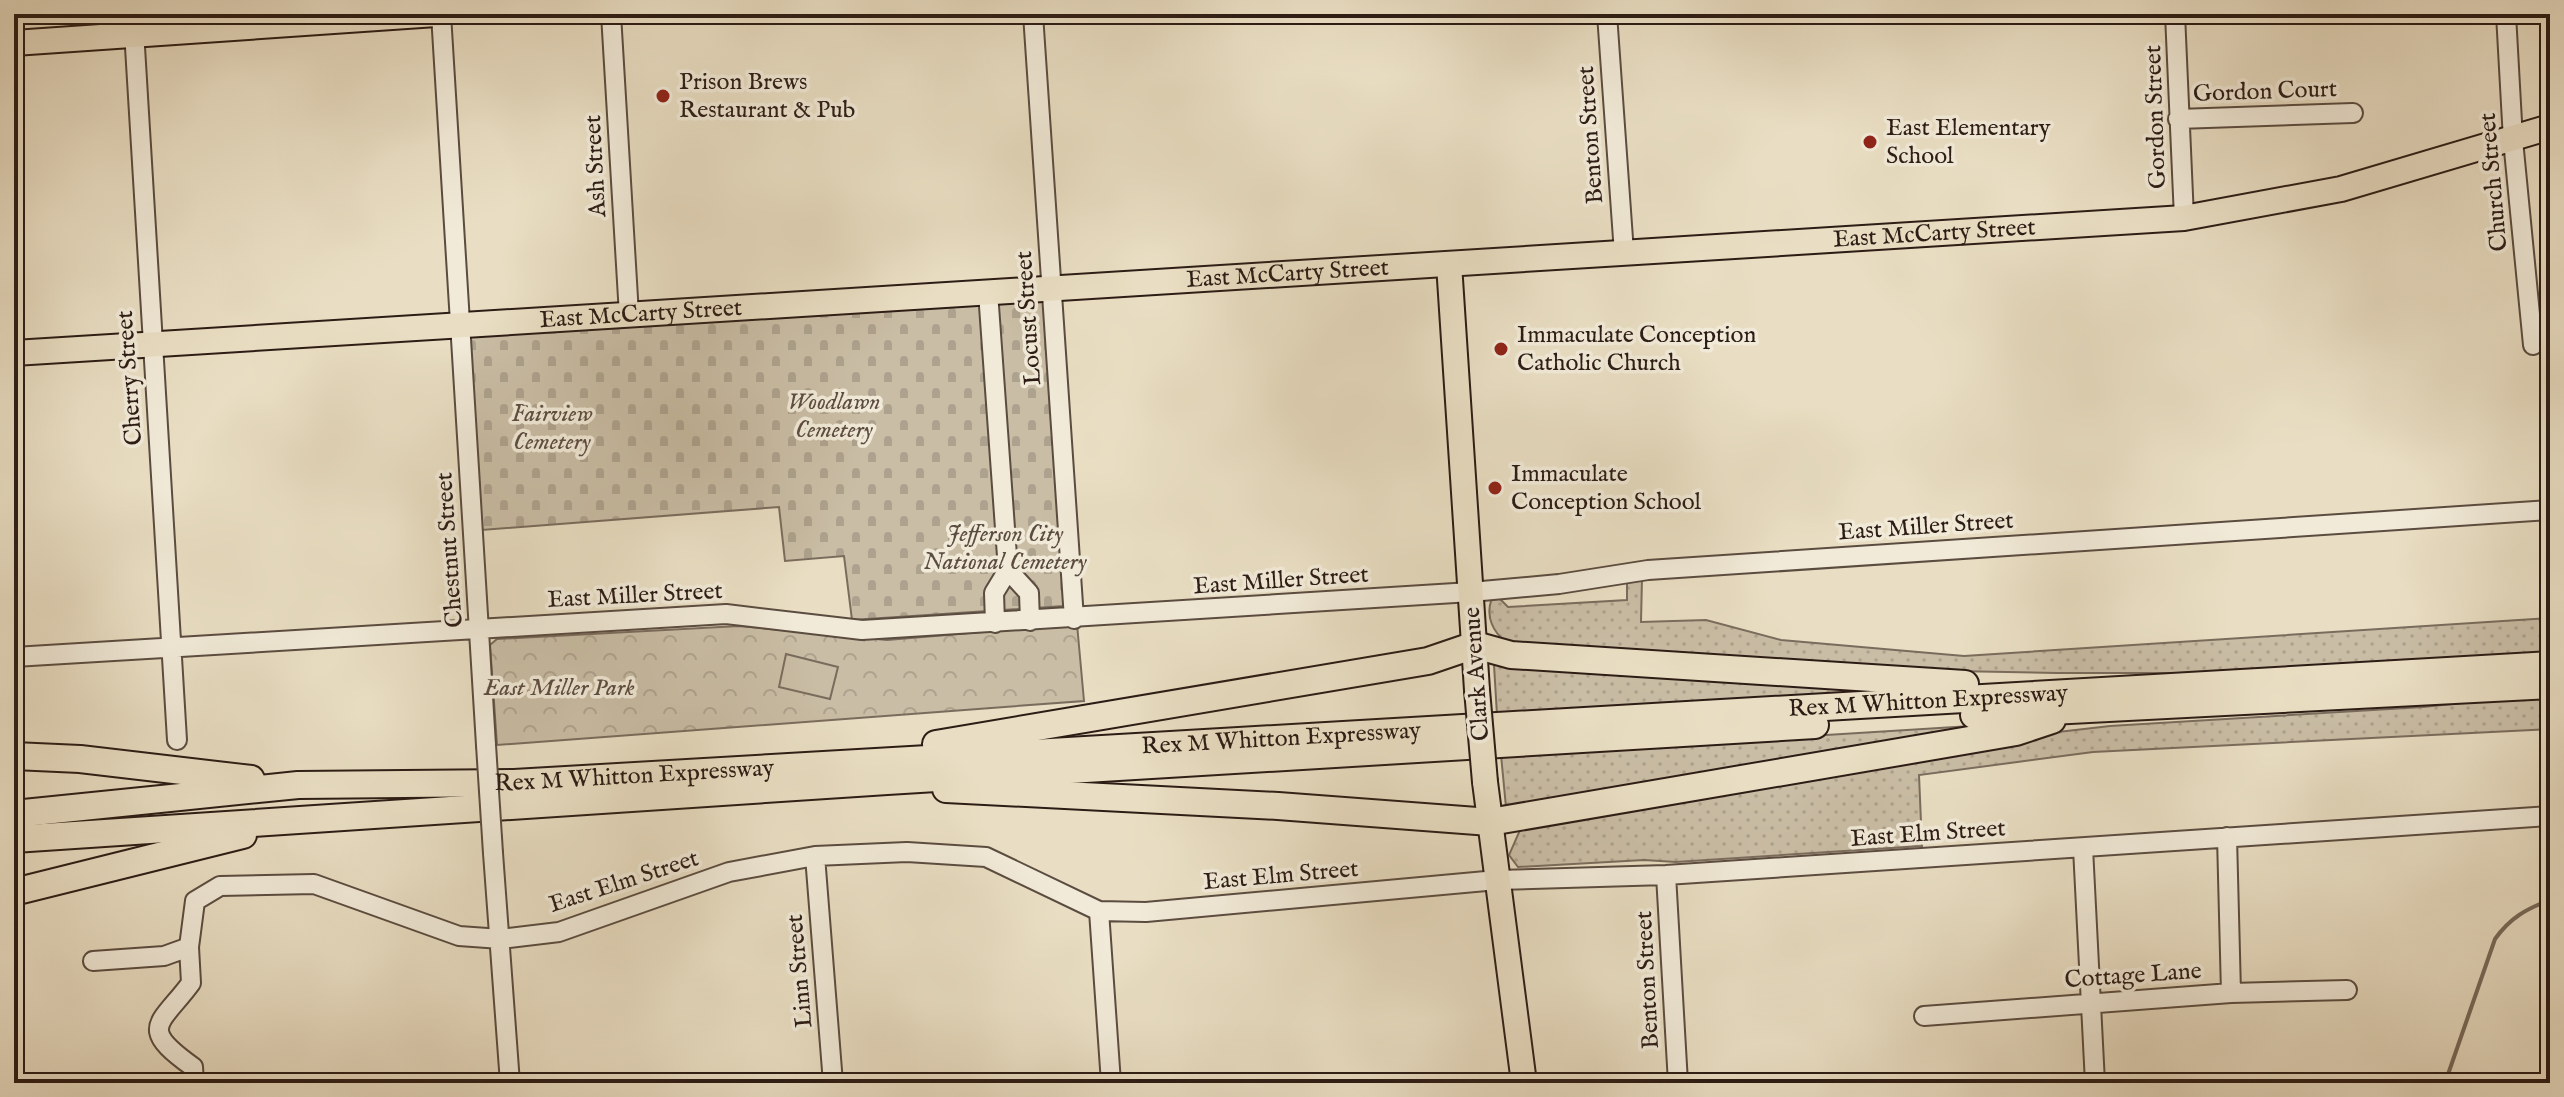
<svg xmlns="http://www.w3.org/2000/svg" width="2564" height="1097" font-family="'IM FELL English',serif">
<defs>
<pattern id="grass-dots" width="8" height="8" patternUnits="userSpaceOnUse" patternTransform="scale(2)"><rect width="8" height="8" fill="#c9bda5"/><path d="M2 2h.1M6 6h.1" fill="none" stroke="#ada28d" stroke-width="1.8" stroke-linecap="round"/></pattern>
<pattern id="cemetery-stones" width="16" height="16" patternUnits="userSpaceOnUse" patternTransform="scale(2)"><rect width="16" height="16" fill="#c9bda5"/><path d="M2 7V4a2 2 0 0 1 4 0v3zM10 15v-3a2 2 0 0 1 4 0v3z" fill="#ada28d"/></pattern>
<pattern id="park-crowns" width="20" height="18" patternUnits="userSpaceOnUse" patternTransform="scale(2)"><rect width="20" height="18" fill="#c9bda5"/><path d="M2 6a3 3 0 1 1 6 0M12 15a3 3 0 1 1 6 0" fill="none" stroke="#ada28d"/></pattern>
</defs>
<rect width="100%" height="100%" fill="#e9dec3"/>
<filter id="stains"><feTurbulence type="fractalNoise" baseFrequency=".0025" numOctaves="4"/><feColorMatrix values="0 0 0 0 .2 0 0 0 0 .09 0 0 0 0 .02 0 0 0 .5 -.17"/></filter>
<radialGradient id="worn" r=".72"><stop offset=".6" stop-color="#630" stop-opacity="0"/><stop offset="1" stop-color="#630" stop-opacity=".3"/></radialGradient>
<!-- grass -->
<path fill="url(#grass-dots)" stroke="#7a6c5d" stroke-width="2" d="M1642,578L1641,622L1706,620L1781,640L1964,656L2550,618V654L2193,673H2057L1953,671L1506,642C1493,632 1486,617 1491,601L1498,597L1508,607L1627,600V581Z
M1503,660L1948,687L1497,715L1494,665Z
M2550,694V729L2093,752L1919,775L1922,846L1676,862L1644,860L1518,867L1509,855L1520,830L1531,821L1988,740L2110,726L2423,707Z
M1971,726L1980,728L1506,807L1501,755Z"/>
<!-- cemetery -->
<path fill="url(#cemetery-stones)" stroke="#7a6c5d" stroke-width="2" d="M1038,299L1044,302L1064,606L852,620L844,556L785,561L779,507L482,530L467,340L472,333Z"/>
<!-- park -->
<path fill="url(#park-crowns)" stroke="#7a6c5d" stroke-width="2" d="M1077,624L1084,701L497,745L490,645L497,639L739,626L887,640Z"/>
<!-- pitch -->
<path fill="#c9bda5" stroke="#7a6c5d" stroke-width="2" d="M786,654L838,667L830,699L779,687Z"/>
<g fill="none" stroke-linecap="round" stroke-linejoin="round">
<!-- stream -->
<path stroke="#77695a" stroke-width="4" d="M2445,1083L2495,939C2510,918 2526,909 2550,900"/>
<!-- minor casing -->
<g stroke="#5b4c40" stroke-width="22">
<path id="minor" d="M133,14L177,740
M441,14L486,745
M611,14L629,315
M1033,14L1074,619
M1607,14L1624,253
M2175,14L2184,218
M2506,14L2513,140L2533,345
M2178,119L2353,113
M988,292L1008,570L994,593L995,623
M1008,570L1029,593L1030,621
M14,657L726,614L862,630L1471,592L1559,584L1648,570L2550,510
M2227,837L2231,993
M2083,848L2095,1083
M493,853L510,1083
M815,856L833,1083
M1666,875L1678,1083
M1099,911L1111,1083
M189,947L191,983C160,1025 137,1027 193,1067L194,1083
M93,961L164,956L189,947L195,901L220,886L314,884L459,936L501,939L559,932L729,872L815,856L907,852L986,857L1099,911L1146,912L1497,880L1666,875L2550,816
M1924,1016L2231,993L2347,990"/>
</g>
<!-- major casing -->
<g stroke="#2c1c15" stroke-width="28">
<g id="major">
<path d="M14,43L436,14"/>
<path d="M1449,264L1477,690"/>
<path id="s1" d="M14,353L2184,218L2341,189L2550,127"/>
<path d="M1485,782L1524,1083"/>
</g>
</g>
<!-- highway casing -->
<g stroke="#2c1c15" stroke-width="30">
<g id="highway">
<path d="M1974,715L2550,685"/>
<path d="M936,744L1428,661L1475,645L1511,655L1965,684"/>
<path d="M14,756L80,759L251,779"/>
<path d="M946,789L1278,806L1490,822L2016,732L2052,720"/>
<path id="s2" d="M14,814L298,785L514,783L2550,665"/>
<path d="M14,839L887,781L1815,725"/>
<path d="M14,892L243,835"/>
</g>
</g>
<!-- minor -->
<use href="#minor" stroke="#f1ead8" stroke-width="18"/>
<!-- major -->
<use href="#major" stroke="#e9dec3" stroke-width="24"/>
<!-- highway -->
<use href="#highway" stroke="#e9dec3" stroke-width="26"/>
<!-- minor-bridge casing -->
<g stroke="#5b4c40" stroke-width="22" stroke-linecap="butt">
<path id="minor-bridge" d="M486,745L493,853"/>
</g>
<!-- major-bridge casing -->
<g stroke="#2c1c15" stroke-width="28" stroke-linecap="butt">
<path id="major-bridge" d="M1477,690L1485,782"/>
</g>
<!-- minor-bridge -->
<use href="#minor-bridge" stroke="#f1ead8" stroke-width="18"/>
<!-- major-bridge -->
<use href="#major-bridge" stroke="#e9dec3" stroke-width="24"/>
</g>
<!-- markers -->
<g fill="#8f2418" stroke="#f1ead8" stroke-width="3">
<circle cx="663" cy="96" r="8"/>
<circle cx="1870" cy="142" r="8"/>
<circle cx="1501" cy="349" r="8"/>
<circle cx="1495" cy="488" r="8"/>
</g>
<g text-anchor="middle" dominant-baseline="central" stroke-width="7" stroke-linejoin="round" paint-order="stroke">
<!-- poi labels -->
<g font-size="24" fill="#2c1c15" stroke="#f1ead8" text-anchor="start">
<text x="679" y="82">Prison Brews<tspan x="679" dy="28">Restaurant &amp; Pub</tspan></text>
<text x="1886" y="128">East Elementary<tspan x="1886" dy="28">School</tspan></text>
<text x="1517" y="335">Immaculate Conception<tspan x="1517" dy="28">Catholic Church</tspan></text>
<text x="1511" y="474">Immaculate<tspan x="1511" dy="28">Conception School</tspan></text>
</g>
<!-- street labels -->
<g font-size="24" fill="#2c1c15" stroke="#f1ead8">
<text transform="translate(2265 92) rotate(-2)">Gordon Court</text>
<text transform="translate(2156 117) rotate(-92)">Gordon Street</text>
<text transform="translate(1591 135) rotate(-94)">Benton Street</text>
<text transform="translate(596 166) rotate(-93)">Ash Street</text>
<text transform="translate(2494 182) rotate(-95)">Church Street</text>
<text stroke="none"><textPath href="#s1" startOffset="1924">East McCarty Street</textPath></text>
<text stroke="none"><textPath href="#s1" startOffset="1276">East McCarty Street</textPath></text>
<text stroke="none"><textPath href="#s1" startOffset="628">East McCarty Street</textPath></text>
<text transform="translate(1029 318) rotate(-94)">Locust Street</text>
<text transform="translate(130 378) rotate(-94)">Cherry Street</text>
<text transform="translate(1926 527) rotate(-4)">East Miller Street</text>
<text transform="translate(450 550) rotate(-94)">Chestnut Street</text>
<text transform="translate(1281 581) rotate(-4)">East Miller Street</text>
<text transform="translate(635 596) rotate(-3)">East Miller Street</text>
<text transform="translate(1477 674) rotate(-94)">Clark Avenue</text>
<text stroke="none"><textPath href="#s2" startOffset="1918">Rex M Whitton Expressway</textPath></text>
<text stroke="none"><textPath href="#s2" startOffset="1270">Rex M Whitton Expressway</textPath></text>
<text stroke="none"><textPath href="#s2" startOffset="622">Rex M Whitton Expressway</textPath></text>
<text transform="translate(1928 834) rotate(-4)">East Elm Street</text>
<text transform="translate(1281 876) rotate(-5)">East Elm Street</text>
<text transform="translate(624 882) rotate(-18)">East Elm Street</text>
<text transform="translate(800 971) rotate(-95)">Linn Street</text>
<text transform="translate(2133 976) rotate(-4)">Cottage Lane</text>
<text transform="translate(1648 980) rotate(-93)">Benton Street</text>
</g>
<!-- park labels -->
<g font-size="24" font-style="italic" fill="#5b4c40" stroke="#f1ead8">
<text x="834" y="402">Woodlawn<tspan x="834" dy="28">Cemetery</tspan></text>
<text x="552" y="414">Fairview<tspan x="552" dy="28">Cemetery</tspan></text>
<text x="1005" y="534">Jefferson City<tspan x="1005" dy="28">National Cemetery</tspan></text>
<text x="559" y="688">East Miller Park</text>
</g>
</g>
<!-- margin -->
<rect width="2564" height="1097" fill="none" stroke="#e9dec3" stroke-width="48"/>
<rect x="16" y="16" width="2532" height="1065" fill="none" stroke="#2c1c15" stroke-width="4"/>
<rect x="24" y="24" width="2516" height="1049" fill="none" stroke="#2c1c15" stroke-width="2"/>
<rect width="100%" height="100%" filter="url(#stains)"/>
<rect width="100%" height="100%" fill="url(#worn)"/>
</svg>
